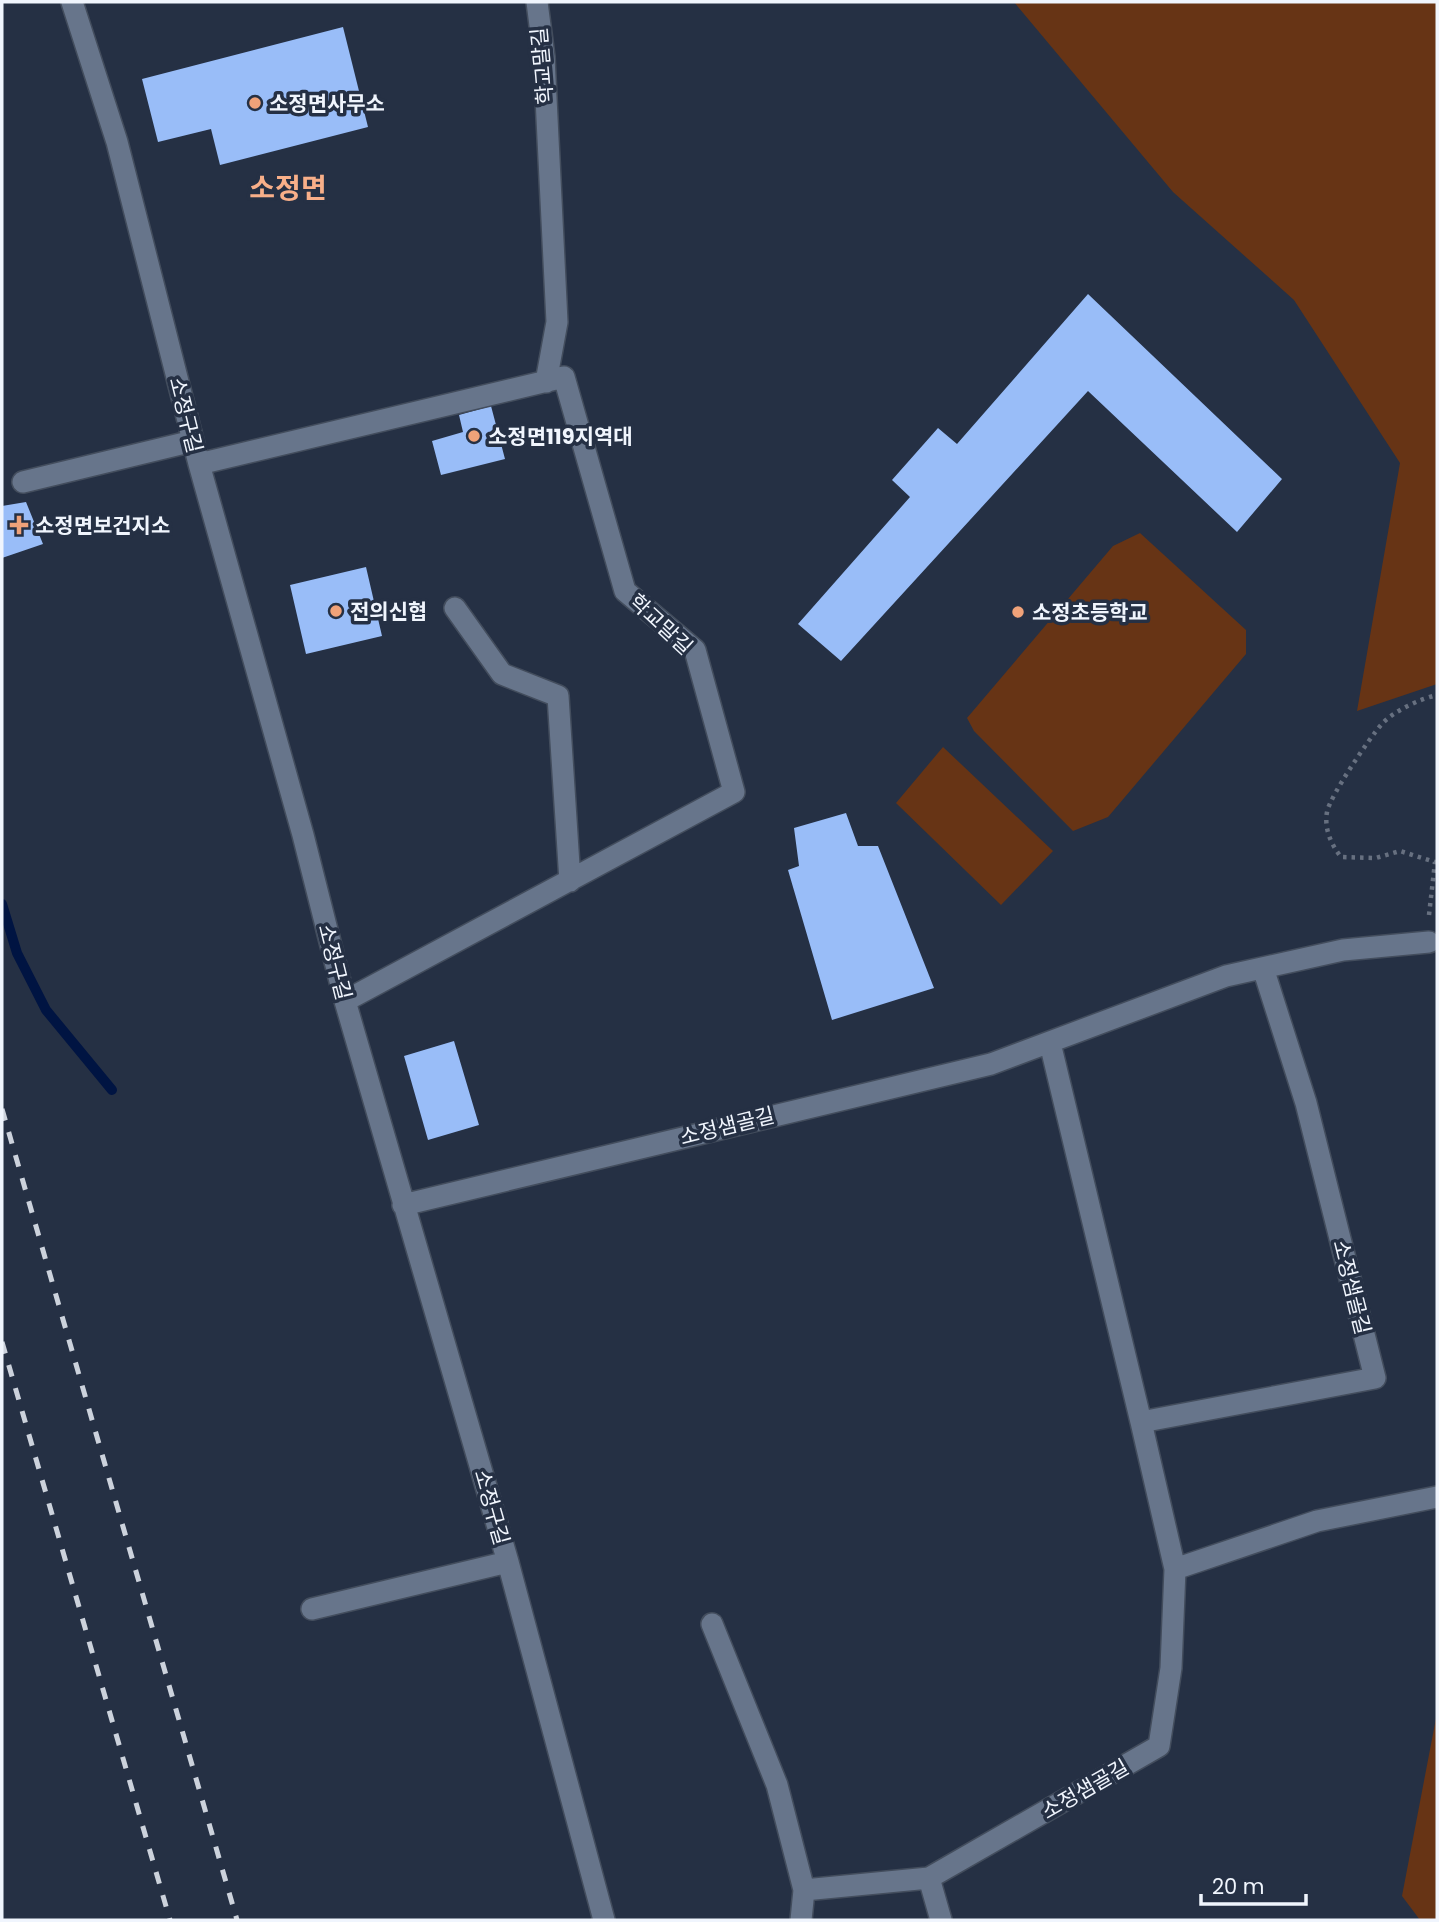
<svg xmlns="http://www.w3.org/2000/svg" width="1439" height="1922" font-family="Poppins,'Noto Sans KR',sans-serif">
<rect width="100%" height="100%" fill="#253044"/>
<!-- green -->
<path fill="#673415" d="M1014,2H1437V684L1357,711L1400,463L1294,300L1173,192Z
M1140,533L1246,630V654L1108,817L1073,831L974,731L967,718L1113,546Z
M943,747L1053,851L1001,905L896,803Z
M1437,1713V1920H1420L1402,1896Z"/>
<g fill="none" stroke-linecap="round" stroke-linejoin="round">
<!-- stream -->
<path stroke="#001442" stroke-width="10" d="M2,904L17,953L46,1010L112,1090"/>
</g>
<!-- building -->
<path fill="#99bdf8" d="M343,27L368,127L220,165L211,129L158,142L142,79Z
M1088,294L1282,479L1237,532L1088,391L841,661L798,624L910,497L892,480L938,428L957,444Z
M491,406L505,459L441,475L432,441L463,432L459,415Z
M26,502L43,544L2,558V506Z
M366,567L382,636L306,654L290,585Z
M846,813L858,846H878L934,988L832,1020L788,870L799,866L794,828Z
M454,1041L479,1125L428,1140L404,1056Z"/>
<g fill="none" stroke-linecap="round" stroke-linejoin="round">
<!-- minor casing -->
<g stroke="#434d5d" stroke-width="24">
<path id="minor" d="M72,2L117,142L199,464L303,835L345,1001L508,1562L604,1920
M537,2L544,57L557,322L546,382
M199,464L564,377L625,591L695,650L734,792L345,1001
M23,482L193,441
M455,608L502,674L558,696L570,881
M1050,1043L1141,1422L1375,1378L1306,1103L1263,968
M403,1205L991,1064L1226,976L1343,950L1429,942
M1175,1569L1317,1521L1437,1497
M312,1609L508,1562
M712,1624L777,1785L804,1890
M929,1878L941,1920
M801,1920L804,1890L929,1878L1159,1746L1171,1668L1175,1569L1141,1422"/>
</g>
<!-- path -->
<path stroke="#677080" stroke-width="4.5" stroke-dasharray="3.5 5" stroke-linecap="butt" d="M1429,915L1435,862L1400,851L1376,858L1341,857C1331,844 1324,829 1327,812C1330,796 1369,739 1381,725C1393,711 1420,699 1437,695"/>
<!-- minor -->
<use href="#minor" stroke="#67758b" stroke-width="21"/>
<!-- rail -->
<path stroke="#ccd2dc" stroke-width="5" stroke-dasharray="12 12" stroke-linecap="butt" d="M2,1109L237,1920
M2,1342L170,1920"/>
</g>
<!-- markers -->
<g fill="#f0a279" stroke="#253044" stroke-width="2.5">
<circle cx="255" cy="103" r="7"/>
<circle cx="474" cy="436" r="7"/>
<path d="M15.5 514.5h7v7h7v7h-7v7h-7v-7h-7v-7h7z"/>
<circle cx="336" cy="611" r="7"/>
<circle cx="1018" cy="612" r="7"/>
</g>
<g text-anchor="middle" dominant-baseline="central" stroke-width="7" stroke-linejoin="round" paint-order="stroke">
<!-- street labels -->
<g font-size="21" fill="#f0f5fd" stroke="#253044">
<text transform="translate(542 66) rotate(-95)">학교말길</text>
<text transform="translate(186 415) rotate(76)">소정구길</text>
<text transform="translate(661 624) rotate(43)">학교말길</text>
<text transform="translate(335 962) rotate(76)">소정구길</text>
<text transform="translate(727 1126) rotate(-14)">소정샘골길</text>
<text transform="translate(1352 1287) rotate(76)">소정샘골길</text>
<text transform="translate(492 1507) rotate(74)">소정구길</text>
<text transform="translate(1085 1789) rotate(-30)">소정샘골길</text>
</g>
<!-- poi labels -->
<g font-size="21" font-weight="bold" fill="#f0f5fd" stroke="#253044" text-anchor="start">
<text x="269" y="103">소정면사무소</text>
<text x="488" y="436">소정면119지역대</text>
<text x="35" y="525">소정면보건지소</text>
<text x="350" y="611">전의신협</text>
<text x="1032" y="612">소정초등학교</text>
</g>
<!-- district labels -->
<g font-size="28" font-weight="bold" fill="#f8af89" stroke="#253044">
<text x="288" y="188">소정면</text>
</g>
</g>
<!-- border -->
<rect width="1439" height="1922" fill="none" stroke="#f0f5fd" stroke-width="7"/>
<!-- scale -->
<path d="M1201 1894v10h105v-10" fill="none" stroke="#f0f5fd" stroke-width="3.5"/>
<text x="1212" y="1894" font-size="21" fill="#f0f5fd" stroke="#253044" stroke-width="5" paint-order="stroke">20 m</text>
</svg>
